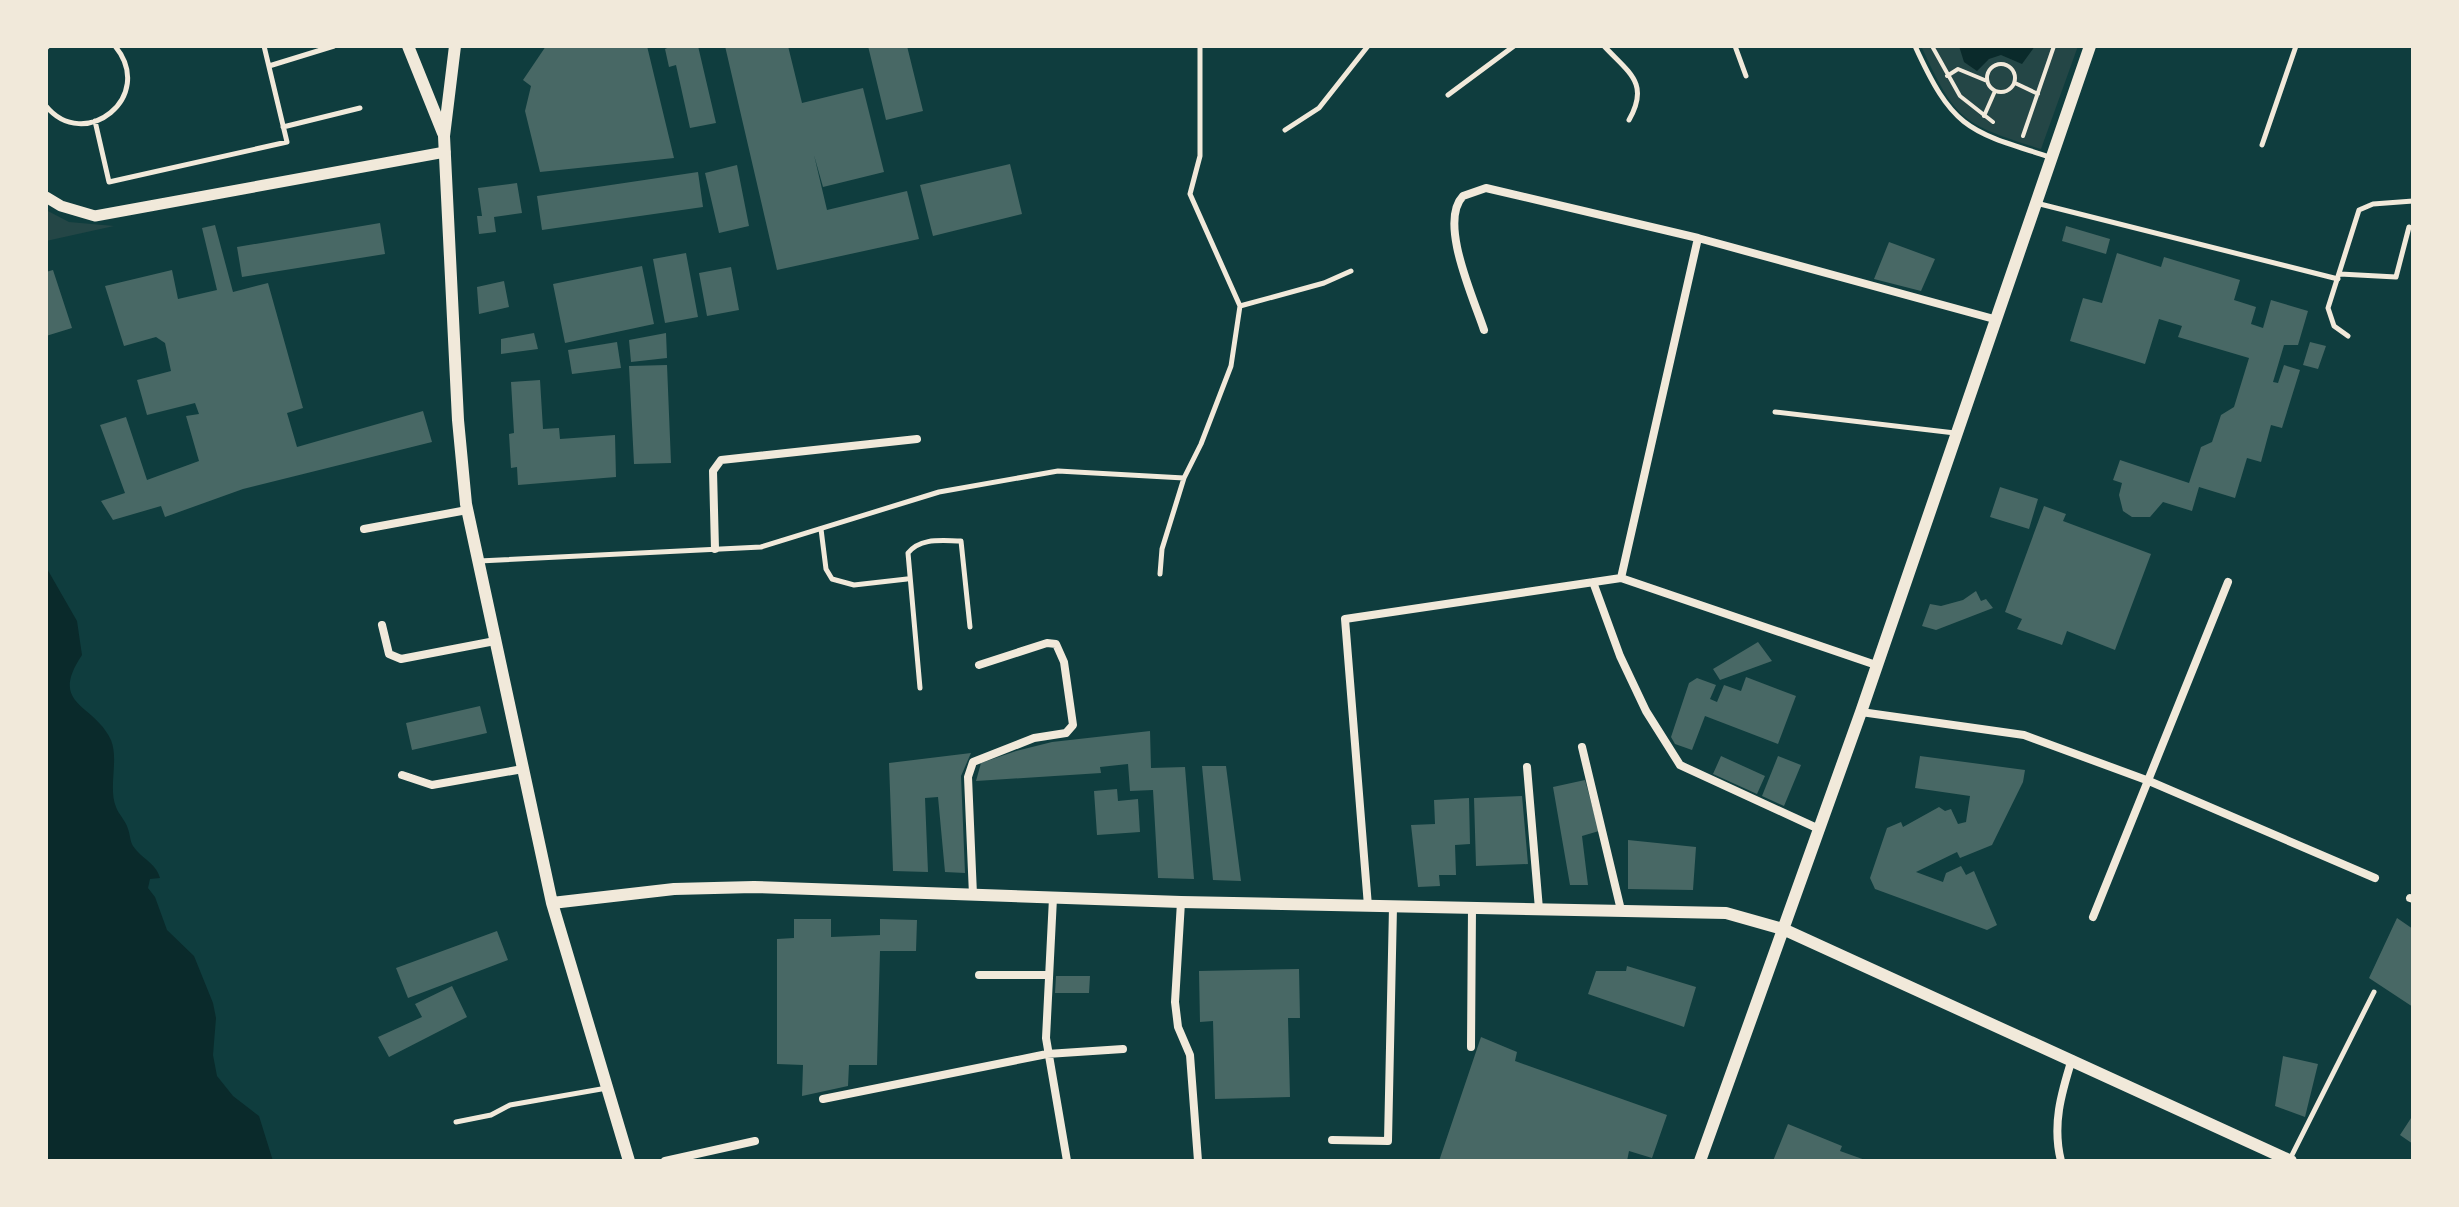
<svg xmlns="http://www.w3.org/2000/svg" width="2459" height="1207" font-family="'Source Sans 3',sans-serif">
<rect width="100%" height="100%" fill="#0f3d3e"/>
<!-- green -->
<path fill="#244646" d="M1921,46H2078L2041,149C1962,124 1956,121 1921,46Z
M46,210L69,222L114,226L46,241Z"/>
<!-- water -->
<path fill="#0a2a2b" d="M1959,46H2035L2022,64L2001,55L1989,59L1977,71L1964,62Z
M46,567L77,621L82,655C48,706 94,703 111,740C119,760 108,787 116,807C119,815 126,821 128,829C130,834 130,841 133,846C142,859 156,863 160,878L150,879L148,888L155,897L167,930L194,956L213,1003L216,1018L213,1055L217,1076L233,1096L259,1116L273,1161H46Z"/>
<!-- building -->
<path fill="#486865" d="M546,46H647L674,158L540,172L525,111L531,86L523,80Z
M672,46H698L716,123L690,128L676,65L669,67L665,49Z
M725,46H788L802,103L863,88L884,172L823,187L814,155L827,210L907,191L919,239L777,270Z
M868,46H907L923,111L886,120Z
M1010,164L1022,214L933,236L920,185Z
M737,165L749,226L719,233L705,173Z
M698,172L703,207L542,230L537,196Z
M517,183L522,213L494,217L496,232L479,234L477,216H482L478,188Z
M380,223L385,254L242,277L237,247Z
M215,225L233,292L268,283L303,408L287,413L297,447L423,411L432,442L243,489L165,517L161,506L113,520L101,501L125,493L100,425L126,417L147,480L199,461L186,416L199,414L195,403L147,415L137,380L171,371L165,343L156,337L124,346L105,286L172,270L178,299L217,290L202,228Z
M2066,226L2110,239L2106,254L2062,241Z
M1889,242L1935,259L1921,291L1874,279Z
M686,253L698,317L665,323L653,259Z
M2117,253L2161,267L2164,257L2240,280L2234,300L2256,307L2251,324L2263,328L2271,300L2308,311L2298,345H2284L2273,382L2278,383L2284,365L2300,370L2282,428L2271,425L2261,462L2247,458L2235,498L2199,487L2192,511L2163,502L2150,517H2132L2123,511L2119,495L2122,483L2113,480L2120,460L2189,483L2201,447L2212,442L2221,415L2234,407L2249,358L2178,337L2182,326L2159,319L2145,364L2070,341L2083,298L2102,303Z
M642,266L654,324L565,343L553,284Z
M731,267L739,310L707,316L699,273Z
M53,270L72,328L46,336V272Z
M504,281L509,307L479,314L477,287Z
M534,333L538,349L501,354V339Z
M666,333L667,358L631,362L629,340Z
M617,342L621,368L572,374L568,350Z
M2310,342L2326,346L2318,369L2303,365Z
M667,365L671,463L634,464L629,366Z
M540,380L543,429L559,428L560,439L615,435L616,477L518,485L517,467L511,468L509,434L514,433L511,382Z
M2000,487L2038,499L2029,529L1990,517Z
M2044,506L2066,514L2063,521L2151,554L2115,650L2067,631L2062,645L2017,629L2022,619L2005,612Z
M1976,591L1981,601L1986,599L1993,608L1936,630L1922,626L1930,604L1941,606L1963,600Z
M1758,642L1772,661L1720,680L1713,669Z
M1746,677L1796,696L1778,744L1705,716L1692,750L1675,744L1671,737L1689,683L1697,678L1716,685L1710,699L1717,702L1724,685L1741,691Z
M480,706L487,733L412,750L406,723Z
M1150,731L1151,768L1185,767L1194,879L1158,878L1153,790L1130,791L1128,764L1100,767L1101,773L976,781L981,763L1016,751L1052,742Z
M971,753L961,776L965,873L945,872L938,797L925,798L928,872L893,871L889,763Z
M1721,756L1765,776L1757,794L1713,774Z
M1778,756L1801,765L1784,806L1762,796Z
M1920,756L2025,770L2023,782L1992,845L1960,858L1957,852L1916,872L1943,882L1946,873L1961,866L1966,875L1974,871L1997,925L1987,930L1875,889L1870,878L1887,828L1901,822L1903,827L1939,807L1945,811L1951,809L1958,824L1966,822L1970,796L1915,788Z
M1202,766H1226L1241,881L1213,880Z
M1585,780L1599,831L1582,836L1588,885H1570L1553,787Z
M1117,789L1118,801L1138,799L1140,832L1097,835L1094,791Z
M1522,796L1528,864L1476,866L1474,798Z
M1469,798L1470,844L1455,845L1456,875H1439L1440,886L1418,887L1411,825L1435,824L1434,800Z
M1628,840L1696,847L1693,890L1628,889Z
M2397,918L2413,929V1007L2369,978Z
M794,919H831V937L880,935V919L917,920L916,951H880L877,1065H849L848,1086L802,1096L803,1065L777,1064V939L794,938Z
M497,931L508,960L408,998L396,968Z
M1627,966L1696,987L1684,1027L1588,994L1596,971H1626Z
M1299,969L1300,1018H1288L1290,1097L1215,1099L1213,1021L1200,1022L1199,971Z
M1056,976H1090L1089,993H1055Z
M452,986L467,1017L389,1057L378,1037L422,1017L415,1004Z
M1481,1037L1517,1052L1515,1061L1667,1115L1652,1158L1629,1151L1627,1161H1439Z
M2283,1056L2318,1064L2305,1117L2275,1106Z
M2413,1115V1144L2400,1135Z
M1788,1124L1842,1146L1840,1151L1868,1161H1773Z"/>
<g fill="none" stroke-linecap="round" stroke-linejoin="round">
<!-- path -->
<path stroke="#f1e9da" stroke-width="4" d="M1932,46L1960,96L1993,122
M1987 78a14 14 0 1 1 28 0a14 14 0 1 1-28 0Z
M1947,76L1958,69L1987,81
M2015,83L2038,94
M1984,116L1995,91
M2023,136L2054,46"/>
<!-- service -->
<path stroke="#f1e9da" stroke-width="5" d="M1604,46C1629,73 1650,83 1629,120
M1735,46L1746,76
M1915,46C1953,129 1967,131 2050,157
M46,48L48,46
M269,66L334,46
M1448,95L1514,46
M46,106C84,153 157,97 115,46
M95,121L109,182L287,142L264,46
M283,127L360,108
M1285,130L1319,108L1368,46
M2262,145L2296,46
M2036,203L2338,279
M2340,274L2396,277L2409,227
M1240,306L1324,283L1351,271
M2348,336L2334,326L2328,308L2359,210L2373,204L2413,201
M1775,412L1955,433
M821,529L826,569L832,579L854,585L907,579
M479,561L761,547L939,492L1058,471L1184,478
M1160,574L1162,549L1184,478L1201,444L1231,366L1240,306L1190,194L1200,156V46
M920,688L908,553C921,537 943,541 961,541L970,627
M456,1122L491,1115L510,1105L607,1088
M2290,1159L2374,992"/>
<!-- minor -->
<path stroke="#f1e9da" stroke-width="8" d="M1484,330C1474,299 1438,222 1463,196L1486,188L1698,238L1994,319
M364,529L467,510
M715,549L713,471L721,460L917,439
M1621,578L1698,238
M1593,582L1620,656L1646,711L1680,765L1819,829
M382,625L389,654L401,659L495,641
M1861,712L2024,735L2149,781L2375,878
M1582,747L1621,910
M1527,767L1539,909
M402,775L432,785L523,769
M973,895L968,777L973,762L1034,738L1066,733L1073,725L1064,662L1056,644L1047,643L979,665
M1053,898L1046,1038L1067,1161
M2410,898L2413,899
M1181,902L1175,1002L1178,1027L1190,1055L1198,1161
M1368,906L1345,619L1621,578L1876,665
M2093,917L2228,582
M979,975H1049
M1471,1047L1472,908
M823,1099L1047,1054L1123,1049
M1332,1140L1388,1141L1393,907
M665,1161L755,1141
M2061,1161C2052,1125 2061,1094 2072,1059"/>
<!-- tertiary -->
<path stroke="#f1e9da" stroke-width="11" d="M46,197L61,206L95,216L445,152"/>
<!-- secondary -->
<path stroke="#f1e9da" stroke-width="12" d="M408,46L443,133
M455,46L444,136L458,420L466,504L552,903L629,1161
M552,903L674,889L754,887L1181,902L1726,913L1783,929L2291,1161
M1700,1161L1861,712L2090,46"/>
</g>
<!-- border -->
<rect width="2459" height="1207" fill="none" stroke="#f1e9da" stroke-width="96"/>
</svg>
